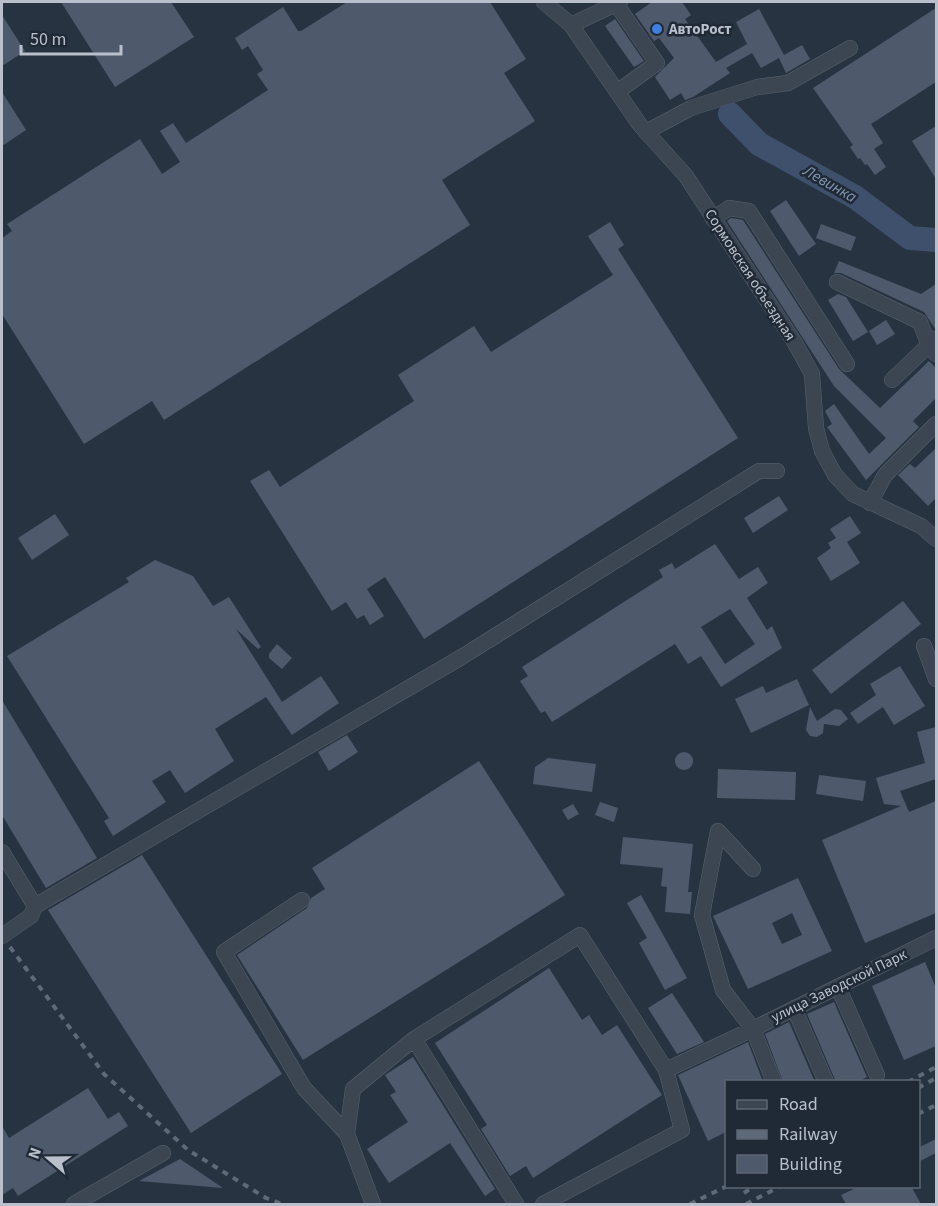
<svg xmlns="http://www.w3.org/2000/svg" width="938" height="1206" font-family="'Source Sans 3',sans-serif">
<rect width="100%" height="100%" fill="#283342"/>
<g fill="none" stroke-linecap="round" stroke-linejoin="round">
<!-- river -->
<path stroke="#3e506b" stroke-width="24" d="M730,114L759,144L855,197L910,238L936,240"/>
</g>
<!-- building -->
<path fill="#4e5a6b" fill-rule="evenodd" d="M61,2H171L194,37L115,87Z
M347,2H490L526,59L504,73L535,121L442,180L470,225L164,420L152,401L84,444L2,314V238L12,231L7,224L140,139L162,174L180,162L160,131L173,123L186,143L268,90L257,74L263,70L248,46L242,50L235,38L283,7L298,31H301Z
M652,2H682L691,15L685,19L716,62L747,44L736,22L759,9L784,55L802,45L810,59L786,73L779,58L761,68L752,53L726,68L730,73L693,97L685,100L681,93L670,100L655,77L674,58L659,38L654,41L635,14Z
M936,8V82L871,124L883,143L874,149L886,167L875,175L867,164L865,165L860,158L858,159L850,147L853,145L813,88Z
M2,15L25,51L2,66Z
M615,19L644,61L634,67L605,26Z
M2,92L26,130L2,146Z
M936,126V179L912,141Z
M786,200L816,244L799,256L770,211Z
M731,218L743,220L839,369L880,408L929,361L936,368V398L913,421L919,427L866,480L827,427L832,424L825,411L834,404L869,454L886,438L834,386L727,221Z
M610,222L624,245L618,249L738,438L424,639L385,577L367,589L384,616L370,625L364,615L357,619L346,602L332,611L250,481L269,470L280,487L414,401L398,375L474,326L491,352L613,275L588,236Z
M821,224L856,237L851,251L816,238Z
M839,261L921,294L936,284V330L924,312L841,273H834Z
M838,294L846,297L868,332L853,341L828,300Z
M886,320L895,334L877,345L869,331Z
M936,448V498L928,506L898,475L910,464L915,468Z
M779,496L788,510L753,533L744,518Z
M55,514L69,535L32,560L18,538Z
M850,516L861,533L847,542L860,563L831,581L817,558L831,548L828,543L836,538L830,529Z
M715,544L739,579L758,567L768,583L747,598L767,630L772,626L782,648L721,687L701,656L688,664L675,644L552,722L545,711L541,713L520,681L528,676L522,667L663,577L659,570L672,563L675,569ZM730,609L755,644L725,664L701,627Z
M155,560L193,576L213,606L229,597L261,647L258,649L236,629L282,702L321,676L339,703L292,735L266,697L215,729L234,761L185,793L170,770L152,781L166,802L113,836L104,821L109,818L7,656L129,582L126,578Z
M903,601L921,624L831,694L812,670Z
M277,644L292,658L282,669L269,658V654Z
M900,666L925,706L894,725L883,707L858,724L850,713L876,695L870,684Z
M797,679L809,705L751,733L735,699L763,686L766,693Z
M2,700L97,858L46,888L2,815Z
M810,707L817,721L835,709L841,710L848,719L839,726L824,724L823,733L817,737L810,736L806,730Z
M936,727V779L900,791L909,812L936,801V913L865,943L822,840L901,806L884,804L876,778L925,763L917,732Z
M347,735L358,752L329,771L318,752Z
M675 761a9 9 0 1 1 18 0a9 9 0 1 1-18 0Z
M548,758L596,764L592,792L533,784L535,767Z
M479,761L565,895L303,1060L237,955L307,908L311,898L325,889L312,868Z
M718,769L796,772L795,800L717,798Z
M819,775L866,781L863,801L816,794Z
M600,802L618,808L614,822L595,815Z
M573,804L579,814L568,820L562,810Z
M623,837L693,844L688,892H692L690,914L665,912L667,887L661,886L663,868L620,864Z
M142,855L282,1074L191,1133L48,910Z
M798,878L832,951L748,989L713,916ZM792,913L802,935L782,944L772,923Z
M641,895L687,978L665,990L639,943L647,938L627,903Z
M925,962L936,988V1046L904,1060L872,986Z
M549,968L582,1020L589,1015L602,1035L617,1025L662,1095L533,1178L526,1166L510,1176L481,1129L487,1125L435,1043Z
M672,993L704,1042L677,1054L648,1008Z
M834,1002L867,1077L857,1082H836L807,1014Z
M789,1022L815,1082H783L765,1034Z
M748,1042L763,1082H726V1132L708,1141L678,1075Z
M413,1057L495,1189L485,1196L450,1143L389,1183L367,1149L408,1122L390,1095L396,1092L385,1075Z
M88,1088L108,1119L119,1112L128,1126L18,1196L13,1188L2,1195V1126L9,1138Z
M936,1139V1153L918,1162V1148Z
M180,1159L223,1188L139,1181Z
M860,1186H911L921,1204H846L841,1195Z"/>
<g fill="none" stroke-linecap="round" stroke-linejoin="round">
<!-- minor casing -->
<g stroke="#5a636f" stroke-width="16">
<path id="minor" d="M544,2L571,25L640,125L686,176L795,343L812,374L816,428L822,451L835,475L853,494L921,526L936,539
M616,4L657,63L617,92
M571,25L620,2
M646,132L691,108L757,87L788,83L850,48
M713,219L729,208L749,211L847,364
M837,282L920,322L928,343L936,354
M892,380L935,339
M870,503L885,475L936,424
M924,646L936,679
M2,852L35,906L460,658L759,471H777
M753,869L718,831L702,915L723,990L753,1029L936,938
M302,900L224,952L304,1088L347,1134
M2,936L31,916L35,906
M838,987L877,1075
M794,1008L826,1082
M666,1070L753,1029L774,1082
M74,1204L163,1153
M373,1204L347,1134L353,1089L414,1039
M516,1204L414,1039L580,935L666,1070L682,1130L543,1204"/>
</g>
<!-- minor -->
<use href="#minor" stroke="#3c4552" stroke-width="15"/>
<!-- rail -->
<path stroke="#5e6979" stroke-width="4" stroke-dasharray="6 6" stroke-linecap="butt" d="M10,947L104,1074L188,1150L266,1198L282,1204
M908,1082L936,1067
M918,1088L936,1078
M918,1114L936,1105
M744,1193L754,1186
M690,1204L727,1186
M746,1204L781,1186"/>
</g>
<!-- markers -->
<circle fill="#3f7fe0" stroke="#202a37" stroke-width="2" cx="657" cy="29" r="6"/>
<g text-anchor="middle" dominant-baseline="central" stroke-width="5" stroke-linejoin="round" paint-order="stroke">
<!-- poi labels -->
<g font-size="15" font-weight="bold" fill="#b9c0cc" stroke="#202a37" text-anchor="start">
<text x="669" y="29">АвтоРост</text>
</g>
<!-- street labels -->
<g font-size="15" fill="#b9c0cc" stroke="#202a37">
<text transform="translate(750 275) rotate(57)">Сормовская объездная</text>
<text transform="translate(839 986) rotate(-26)">улица Заводской Парк</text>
</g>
<!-- water labels -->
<g font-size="16" font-style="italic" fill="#8196b2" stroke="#202a37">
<text transform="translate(830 184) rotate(30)">Левинка</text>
</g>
</g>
<!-- border -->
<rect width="938" height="1206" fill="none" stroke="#b9c0cc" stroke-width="6"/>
<!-- legend -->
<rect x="725" y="1080" width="195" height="108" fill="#202a37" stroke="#5d6673" stroke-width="1.5"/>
<rect x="737" y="1100" width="30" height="9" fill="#3c4552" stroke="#5d6673" stroke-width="1.5"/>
<text x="779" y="1110" font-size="18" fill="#b9c0cc">Road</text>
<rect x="737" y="1130" width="30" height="9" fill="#5e6979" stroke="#5d6673" stroke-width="1.5"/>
<text x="779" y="1140" font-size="18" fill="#b9c0cc">Railway</text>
<rect x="737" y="1155" width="30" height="18" fill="#4e5a6b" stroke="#5d6673" stroke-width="1.5"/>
<text x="779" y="1170" font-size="18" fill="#b9c0cc">Building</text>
<!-- north arrow -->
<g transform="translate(48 1158) rotate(290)" stroke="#202a37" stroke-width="4.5" paint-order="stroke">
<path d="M0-4.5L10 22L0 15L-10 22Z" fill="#b9c0cc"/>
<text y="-9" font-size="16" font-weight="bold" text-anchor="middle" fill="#b9c0cc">N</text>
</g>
<!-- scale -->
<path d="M21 45v9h100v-9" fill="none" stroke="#b9c0cc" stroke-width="3"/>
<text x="30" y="45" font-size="18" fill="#b9c0cc" stroke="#202a37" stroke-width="4.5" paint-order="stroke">50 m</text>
</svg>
